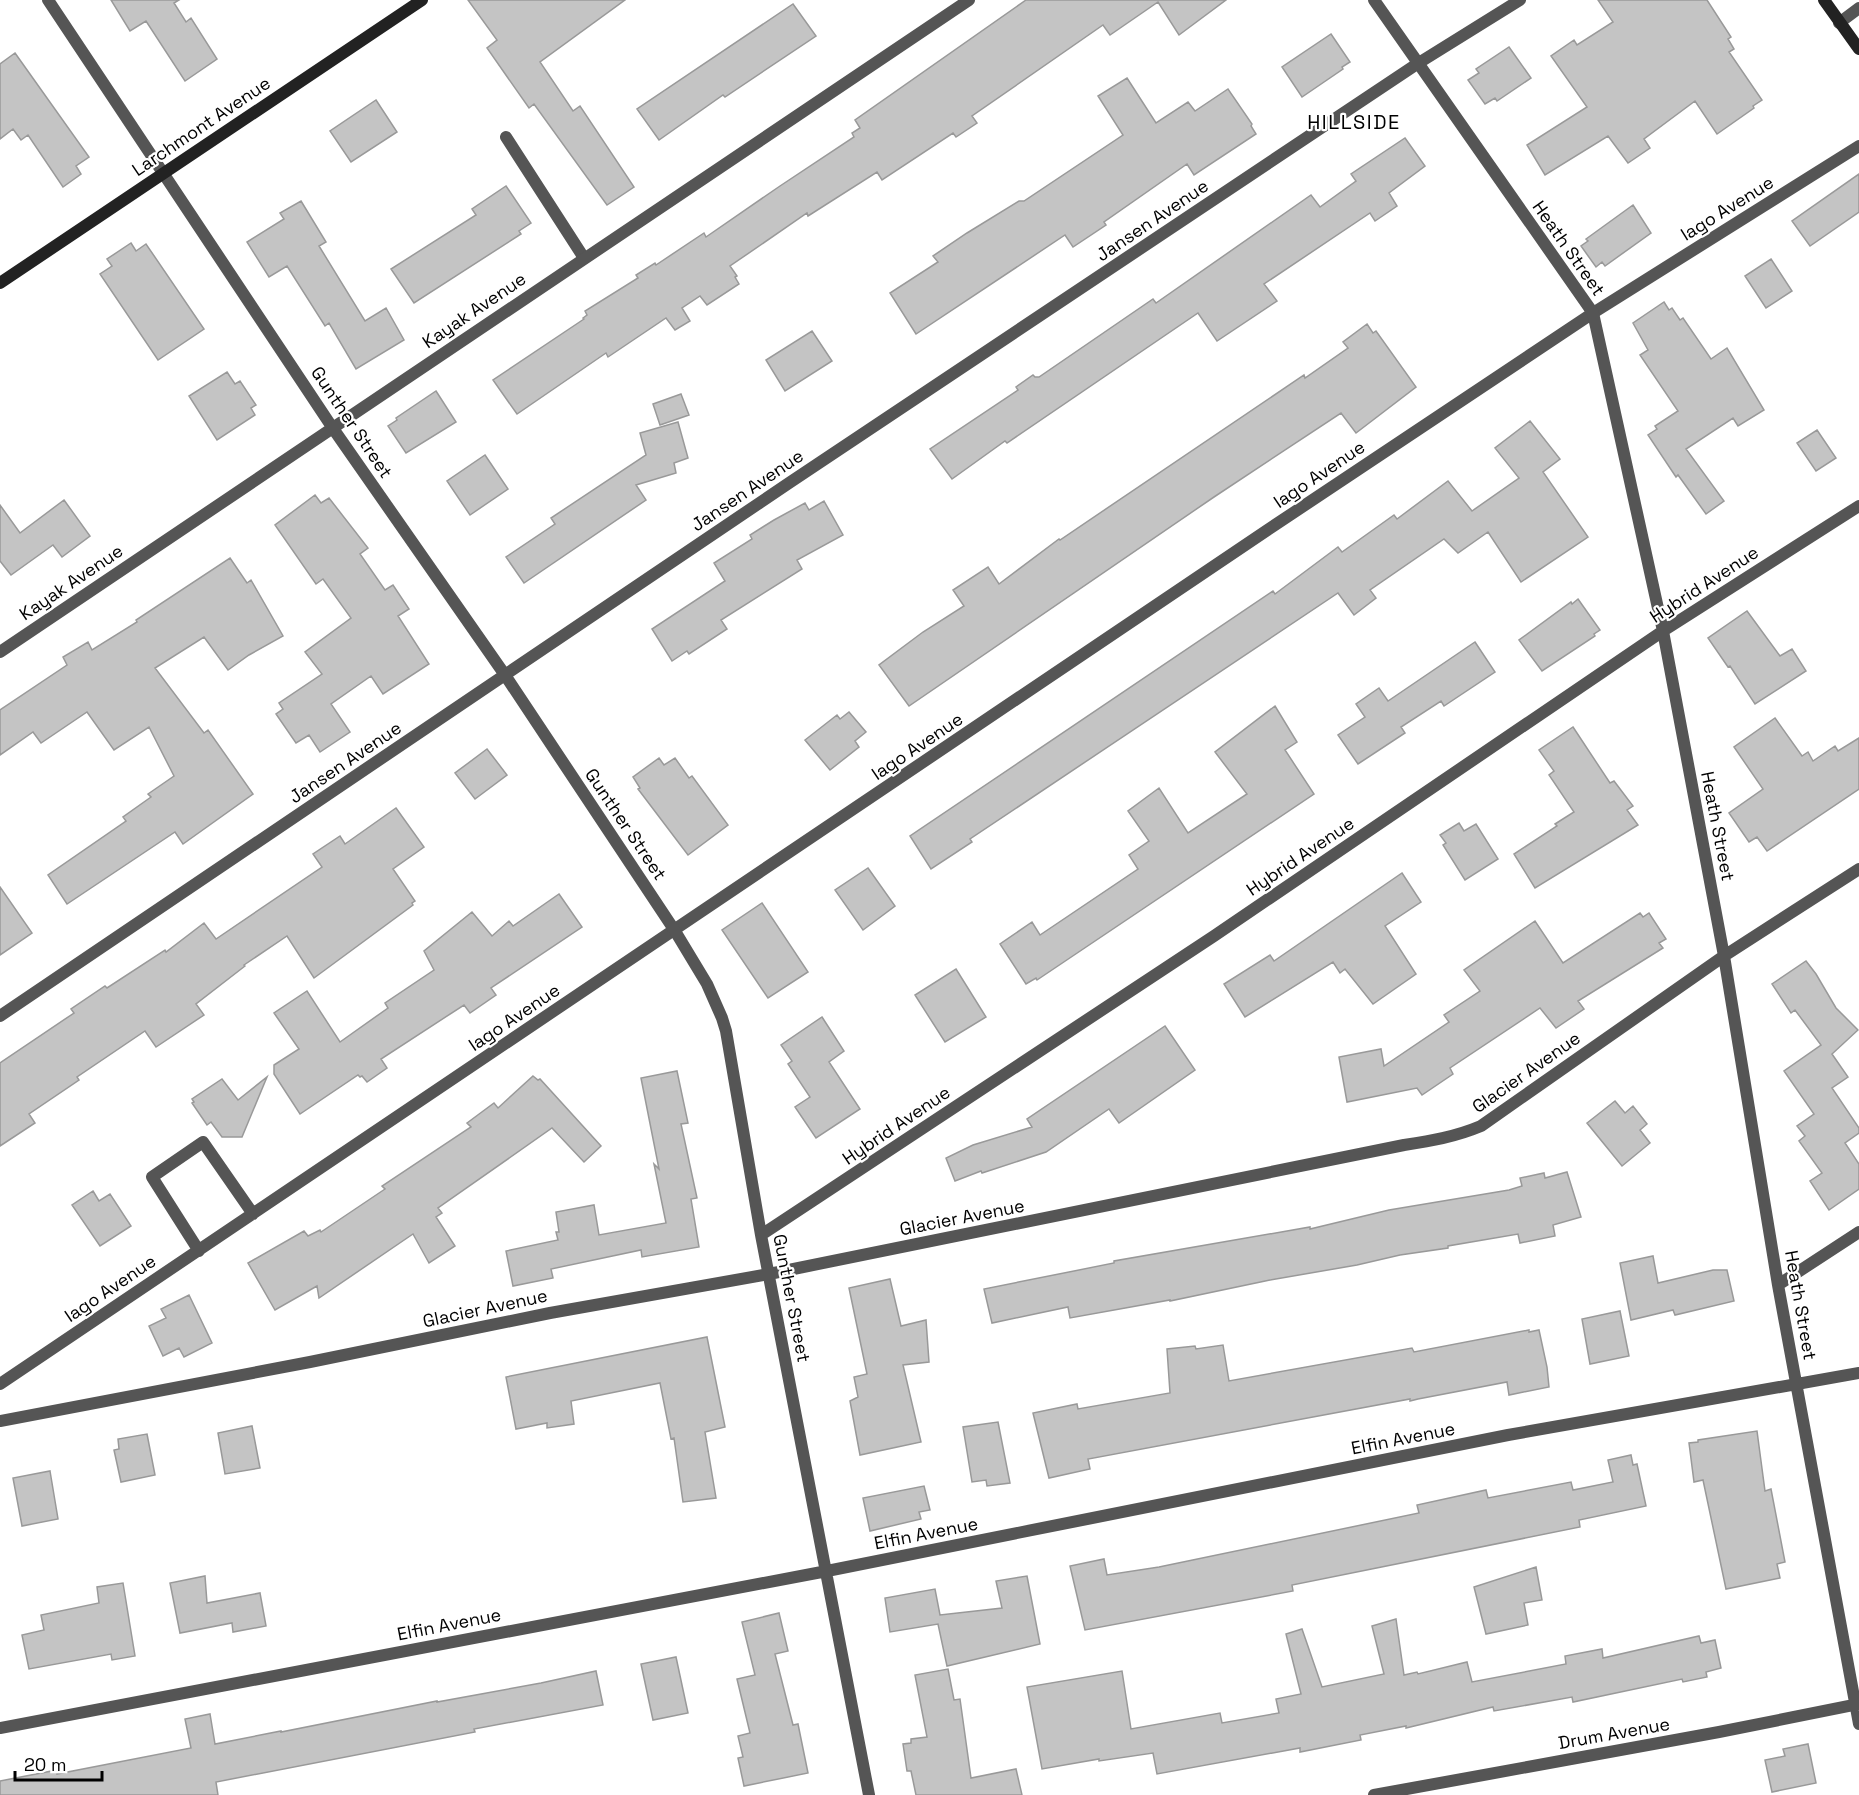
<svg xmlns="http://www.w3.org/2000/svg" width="1859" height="1795" font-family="'Space Grotesk',sans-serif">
<rect width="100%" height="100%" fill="#fff"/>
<!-- building -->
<path fill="#c4c4c4" stroke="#999" stroke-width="1.5" d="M111,0H179L174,3L186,22L191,18L217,59L185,81L146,21L130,31Z
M468,0H625L540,62L573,111L580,106L634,187L607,205L534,104L529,108L487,48L497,40Z
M1026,0H1226L1179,35L1158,2L1110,35L1103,25L972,116L977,123L956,137L953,133L882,180L877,172L808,216L807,213L730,266L737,276L735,277L739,284L707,305L700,296L682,308L690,321L675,330L666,318L608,357L606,353L517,414L493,380L584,319L583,318L587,315L585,311L638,278L636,275L655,263L656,265L704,233L706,237L780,186L854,137L852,133L860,128L855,120Z
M1598,0H1707L1731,37L1728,39L1734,49L1729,52L1762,100L1753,106L1754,108L1717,134L1695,101L1644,139L1650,148L1628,163L1608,136L1545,175L1527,145L1587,107L1551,56L1574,40L1577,45L1613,22Z
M793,4L816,36L725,97L723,95L659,140L637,109Z
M1331,34L1350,62L1342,67L1343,69L1302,97L1282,67Z
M1509,47L1531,78L1497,101L1495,98L1485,104L1468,80L1479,73L1476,69Z
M15,53L89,157L76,166L81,174L63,187L28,135L21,140L13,129L0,139V64Z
M1127,78L1156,123L1188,102L1195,111L1228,89L1252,124L1251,126L1256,134L1194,175L1187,164L1104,222L1106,225L1073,247L1065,235L916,334L890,293L938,262L933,256L967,233L1019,201H1024L1123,135L1098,96Z
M376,100L397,132L351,162L330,131Z
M1405,138L1425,166L1389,193L1397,206L1375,221L1370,213L1264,284L1277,301L1217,341L1198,313L1007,443L1005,441L952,479L930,449L1018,390L1016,387L1033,375L1035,377H1039L1153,299L1156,303L1311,195L1320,207L1356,181L1351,174Z
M1859,174V212L1810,246L1792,221Z
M506,186L531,223L519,231L521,234L414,303L391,269L476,215L472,209Z
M301,201L326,242L319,246L365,321L386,308L404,340L356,369L329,323L325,326L287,266L269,277L247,242L284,219L280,213Z
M1633,205L1651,233L1605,266L1602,262L1596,267L1581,246L1588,241L1586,239Z
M131,243L136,251L146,244L204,329L158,360L100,274L112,266L107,259Z
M1771,259L1792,291L1766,308L1745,276Z
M1664,302L1669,310L1672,308L1680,320L1683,318L1711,359L1727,348L1764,410L1738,426L1733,418L1686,449L1724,501L1706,514L1678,475L1676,477L1648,435L1657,429L1655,426L1678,411L1640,355L1648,350L1633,323Z
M1367,324L1373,333L1376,331L1416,387L1356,433L1341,413L1214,497L909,706L879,665L923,632L964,606L953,590L988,567L999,584L1059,539L1060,540L1304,375L1305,378L1348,348L1343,342Z
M812,331L832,361L785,391L766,360Z
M227,372L235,384L240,381L256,405L251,408L255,415L217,440L189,396Z
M436,391L456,422L406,453L388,426L397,420L396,418Z
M681,394L689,415L660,425L653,404Z
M1530,421L1560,459L1543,472L1588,537L1521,582L1488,532L1458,553L1444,539L1370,590L1376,598L1354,615L1338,593L970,839L972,842L931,869L910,836L1273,591L1275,594L1338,547L1342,552L1394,515L1397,519L1448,481L1472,511L1519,478L1495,448Z
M678,422L688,458L674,463L676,473L636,485L646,500L524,583L506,557L555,524L551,518L646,455L640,433Z
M1817,430L1836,458L1816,471L1797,443Z
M485,455L508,489L470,515L447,481Z
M315,495L321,503L329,498L368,548L360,554L385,590L393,585L409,609L398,616L429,664L383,694L371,676L331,704L350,732L320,752L309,735L296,743L276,714L283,709L279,703L322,674L305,652L351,618L323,579L316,584L275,525Z
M64,500L90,536L62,557L53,545L11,575L0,561V505L20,533Z
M824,501L843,535L797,560L802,569L721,620L727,629L689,654L687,651L672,661L652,629L725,581L714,563L752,539L750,535L774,520L805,503L809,510Z
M230,558L247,583L251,580L283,636L249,655L228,670L204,637L155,668L204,733L208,730L253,794L183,844L175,832L67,904L48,875L126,821L123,817L151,797L148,794L174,776L149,727L114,750L87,712L41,743L33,732L0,755V710L67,665L63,657L88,642L92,650L137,622L136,620Z
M1578,599L1600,630L1594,634L1595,636L1542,671L1519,640L1571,602L1572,604Z
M1747,611L1780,656L1792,649L1806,671L1755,704L1730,666L1728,667L1708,638Z
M1475,642L1495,672L1444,706L1441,701L1401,727L1405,733L1358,764L1338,735L1365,717L1356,704L1379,688L1388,701Z
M1275,706L1297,742L1285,750L1314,794L1037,980L1036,978L1026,984L1000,944L1032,922L1040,935L1138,869L1129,855L1149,841L1128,811L1159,788L1188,833L1247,794L1215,752Z
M849,712L866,732L855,741L859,747L830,770L805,740L837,715L840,719Z
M1775,718L1802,756L1808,752L1813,761L1835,746L1838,751L1859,738V789L1767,851L1757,837L1749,842L1729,813L1763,789L1734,747Z
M1573,727L1610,783L1614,781L1633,806L1627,810L1638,825L1535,888L1514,854L1557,826L1555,824L1574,812L1549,775L1554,771L1539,750Z
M487,749L507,775L475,799L455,773Z
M659,758L664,765L675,758L689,778L692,776L728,825L688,855L638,789L640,788L633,777Z
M396,808L424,847L393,869L415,901L412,903L413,905L314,978L287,936L244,965L245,966L196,1004L204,1015L156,1047L145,1031L77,1077L79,1080L29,1114L35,1123L0,1146V1063L74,1013L71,1009L105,986L107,988L165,950L166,952L204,923L216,939L322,867L313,854L340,836L345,844Z
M1459,823L1464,831L1476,824L1498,859L1465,880L1443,845L1446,843L1440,835Z
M868,868L895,906L863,930L835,890Z
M1402,873L1421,902L1385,926L1416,974L1373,1004L1345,969L1340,973L1333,962L1245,1017L1224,984L1270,955L1274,961Z
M0,887L32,933L0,955Z
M559,894L582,927L491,988L496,995L470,1013L464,1005L381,1059L387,1068L367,1082L362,1076L360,1077L358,1075L300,1114L274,1074V1065L299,1049L274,1013L307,991L340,1042L388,1008L385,1003L434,970L424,951L472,912L492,936L509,921L513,926Z
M762,903L808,972L768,998L722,930Z
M1640,913L1643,917L1649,913L1666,939L1659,943L1663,948L1578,1001L1584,1009L1556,1028L1540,1008L1450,1068L1453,1074L1422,1095L1417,1088L1347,1102L1339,1057L1381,1049L1384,1066L1449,1022L1444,1015L1480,991L1464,970L1535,921L1563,963Z
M1806,961L1816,974L1836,1008L1858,1030L1832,1054L1848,1077L1832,1088L1859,1128V1133L1845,1143L1859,1164V1189L1829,1210L1810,1181L1822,1173L1799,1141L1805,1136L1797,1126L1814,1114L1784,1071L1821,1045L1795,1010L1791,1013L1772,984Z
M956,969L986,1017L945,1042L915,995Z
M822,1017L844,1051L829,1062L860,1109L816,1138L795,1107L810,1097L788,1064L792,1061L781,1045Z
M1165,1026L1195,1070L1119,1123L1109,1109L1046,1152L982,1173L981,1171L955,1181L946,1158L973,1145L1032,1127L1027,1119Z
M677,1071L688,1123L681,1124L697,1198L691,1199L699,1247L642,1257L641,1250L551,1269L553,1278L513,1286L506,1251L558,1240L556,1232H559L556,1212L594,1205L599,1235L666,1223L654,1164L659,1169L641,1078Z
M533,1076L538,1080L540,1079L601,1146L584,1162L552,1128L438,1208L442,1213L436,1217L455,1246L429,1263L413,1234L319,1298L317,1286L275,1310L248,1263L304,1231L308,1236L320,1230L321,1232L385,1189L382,1186L471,1127L467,1123L494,1103L498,1108Z
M267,1077L242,1137H222L211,1122L207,1125L192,1103L194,1102L192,1099L222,1079L238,1100Z
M1615,1101L1625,1113L1633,1106L1647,1124L1640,1130L1650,1143L1622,1166L1587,1123Z
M1567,1172L1581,1217L1553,1225L1555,1236L1520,1243L1518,1234L1448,1246V1248L1400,1255L1357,1265L1270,1280L1170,1301V1300L1070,1318L1068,1307L992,1323L984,1289L1114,1263V1261L1310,1227V1229L1389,1210L1509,1190L1522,1186L1520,1178L1544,1173L1545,1178Z
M93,1191L99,1201L110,1194L131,1226L100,1246L72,1205Z
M1653,1256L1658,1283L1713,1270H1727L1734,1301L1675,1315L1673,1310L1631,1320L1620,1263Z
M890,1279L901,1326L926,1320L929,1362L903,1365L921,1442L860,1455L850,1401L858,1397L854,1377L867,1374L849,1288Z
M189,1295L212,1343L184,1357L179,1348L163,1356L149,1326L166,1318L161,1309Z
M1620,1311L1629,1356L1590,1364L1582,1319Z
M1529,1330V1332L1539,1330L1547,1367L1549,1387L1509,1395L1507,1382L1418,1399L1410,1401V1399L1088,1459L1090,1469L1049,1478L1033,1413L1077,1404L1078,1409L1170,1393L1167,1349L1195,1346L1196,1349L1223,1345L1229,1381L1412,1348L1414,1352Z
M707,1337L725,1427L705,1432L716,1498L683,1502L674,1438L671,1439L660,1383L571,1401L574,1424L547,1428V1423L516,1429L506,1377Z
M998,1422L1010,1483L987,1486L986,1480L972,1482L963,1427Z
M252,1426L260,1468L225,1474L218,1433Z
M1757,1431L1765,1491L1771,1489L1785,1562L1777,1564L1780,1578L1726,1589L1703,1480L1694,1482L1689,1443L1698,1442V1440Z
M147,1434L155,1475L121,1482L114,1450L119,1449L118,1439Z
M1631,1455L1633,1465L1637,1464L1646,1506L1579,1520L1580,1527L1292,1585L1293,1591L1085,1630L1070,1566L1104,1559L1107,1575L1159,1567L1419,1513L1417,1505L1486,1490L1488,1498L1571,1482L1573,1490L1613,1482L1608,1460Z
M50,1471L58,1519L22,1526L13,1478Z
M924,1486L930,1510L919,1512L921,1519L870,1531L863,1498Z
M1536,1567L1542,1600L1524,1603L1528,1625L1486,1634L1474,1587Z
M205,1576L207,1603L260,1593L266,1626L233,1632L232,1623L180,1633L170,1583Z
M1027,1576L1040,1644L947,1666L938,1624L890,1632L885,1598L935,1589L940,1615L1002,1608L996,1581Z
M123,1583L135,1656L112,1660L111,1654L29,1669L22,1635L44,1630L41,1615L99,1603L97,1587Z
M779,1613L788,1651L775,1654L793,1725L798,1724L808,1773L744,1786L738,1758L743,1757L738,1736L750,1733L737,1679L755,1675L742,1622Z
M1396,1619L1404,1675L1417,1672L1418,1674L1467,1662L1472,1682L1566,1664L1565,1656L1602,1649L1603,1658L1699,1636L1701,1643L1715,1640L1721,1668L1706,1672L1707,1677L1683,1682L1682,1679L1573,1702L1572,1697L1494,1711L1493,1707L1406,1728V1726L1360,1735L1361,1740L1300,1752V1748L1157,1774L1153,1753L1099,1761V1759L1042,1769L1027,1687L1122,1671L1131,1729L1220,1713L1222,1723L1279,1713L1276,1699L1301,1694L1286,1634L1302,1629L1322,1687L1384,1674L1372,1626Z
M676,1657L688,1713L653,1720L641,1664Z
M948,1669L954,1700L960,1699L971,1778L1016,1769L1022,1795H916L911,1771H907L903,1744L911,1743V1739L927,1737L915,1675Z
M596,1671L603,1705L474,1729L475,1732L216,1782L218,1795H0V1781L57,1770V1774L191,1748L185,1719L210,1714L215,1744L281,1731V1732L437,1701V1702L541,1683Z
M1808,1744L1816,1783L1772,1792L1765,1760L1785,1756L1783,1749Z"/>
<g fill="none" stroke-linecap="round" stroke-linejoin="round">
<!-- lane -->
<path stroke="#555" stroke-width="12" d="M1839,23L1859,8
M506,137L584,258
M199,1251L152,1177L203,1142L253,1214
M0,1384L1266,531L1593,313L1859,146"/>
<!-- street -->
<path stroke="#555" stroke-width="12" d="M48,0L332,427L505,675L675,931L707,984L722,1018L726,1031L761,1235L869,1795
M1374,0L1593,313L1663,631L1724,956L1778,1285L1859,1724
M0,652L969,0
M0,1016L789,483L1417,64L1520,0
M761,1235L1214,936L1663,631L1859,506
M1778,1285L1859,1232
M0,1421L310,1362L550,1313L769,1274L1404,1145C1430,1141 1455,1137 1481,1126L1724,956L1859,869
M0,1728L827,1571L1508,1435L1859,1373
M1374,1795L1719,1732L1859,1704"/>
<!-- secondary -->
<path stroke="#222" stroke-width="12" d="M1824,0L1859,49
M0,283L422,0"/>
</g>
<g text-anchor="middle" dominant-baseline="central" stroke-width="4.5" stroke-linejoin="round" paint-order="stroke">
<!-- street labels -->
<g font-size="18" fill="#000" stroke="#fff">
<text transform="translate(201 126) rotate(-34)">Larchmont Avenue</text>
<text transform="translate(1727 208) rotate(-32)">Iago Avenue</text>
<text transform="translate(1152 220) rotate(-34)">Jansen Avenue</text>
<text transform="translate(1569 248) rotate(55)">Heath Street</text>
<text transform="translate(474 310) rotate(-34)">Kayak Avenue</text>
<text transform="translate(352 422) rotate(56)">Gunther Street</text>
<text transform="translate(1319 474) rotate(-34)">Iago Avenue</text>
<text transform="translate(747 490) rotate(-34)">Jansen Avenue</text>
<text transform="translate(71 582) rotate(-34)">Kayak Avenue</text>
<text transform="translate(1704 584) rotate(-33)">Hybrid Avenue</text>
<text transform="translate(917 746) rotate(-34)">Iago Avenue</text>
<text transform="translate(345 762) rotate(-34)">Jansen Avenue</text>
<text transform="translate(626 824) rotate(56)">Gunther Street</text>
<text transform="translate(1718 826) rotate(79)">Heath Street</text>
<text transform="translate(1300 856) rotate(-34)">Hybrid Avenue</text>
<text transform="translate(514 1017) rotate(-34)">Iago Avenue</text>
<text transform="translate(1526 1072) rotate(-35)">Glacier Avenue</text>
<text transform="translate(896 1125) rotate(-34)">Hybrid Avenue</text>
<text transform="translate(962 1217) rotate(-11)">Glacier Avenue</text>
<text transform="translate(110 1288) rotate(-34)">Iago Avenue</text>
<text transform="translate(792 1298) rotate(79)">Gunther Street</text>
<text transform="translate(1801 1305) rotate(80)">Heath Street</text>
<text transform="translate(485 1308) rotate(-12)">Glacier Avenue</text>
<text transform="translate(1403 1438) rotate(-11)">Elfin Avenue</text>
<text transform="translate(926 1533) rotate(-11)">Elfin Avenue</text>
<text transform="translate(449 1624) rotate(-11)">Elfin Avenue</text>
<text transform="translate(1614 1733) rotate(-10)">Drum Avenue</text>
</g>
<!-- neighbourhood labels -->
<g font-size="20" letter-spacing="1.5" fill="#000" stroke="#fff">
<text x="1354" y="122">HILLSIDE</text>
</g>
</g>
<!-- scale -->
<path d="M15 1771v9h87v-9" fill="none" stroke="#000000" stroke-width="3"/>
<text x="24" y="1771" font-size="18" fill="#000000" stroke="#ffffff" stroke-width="4.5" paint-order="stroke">20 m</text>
</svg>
